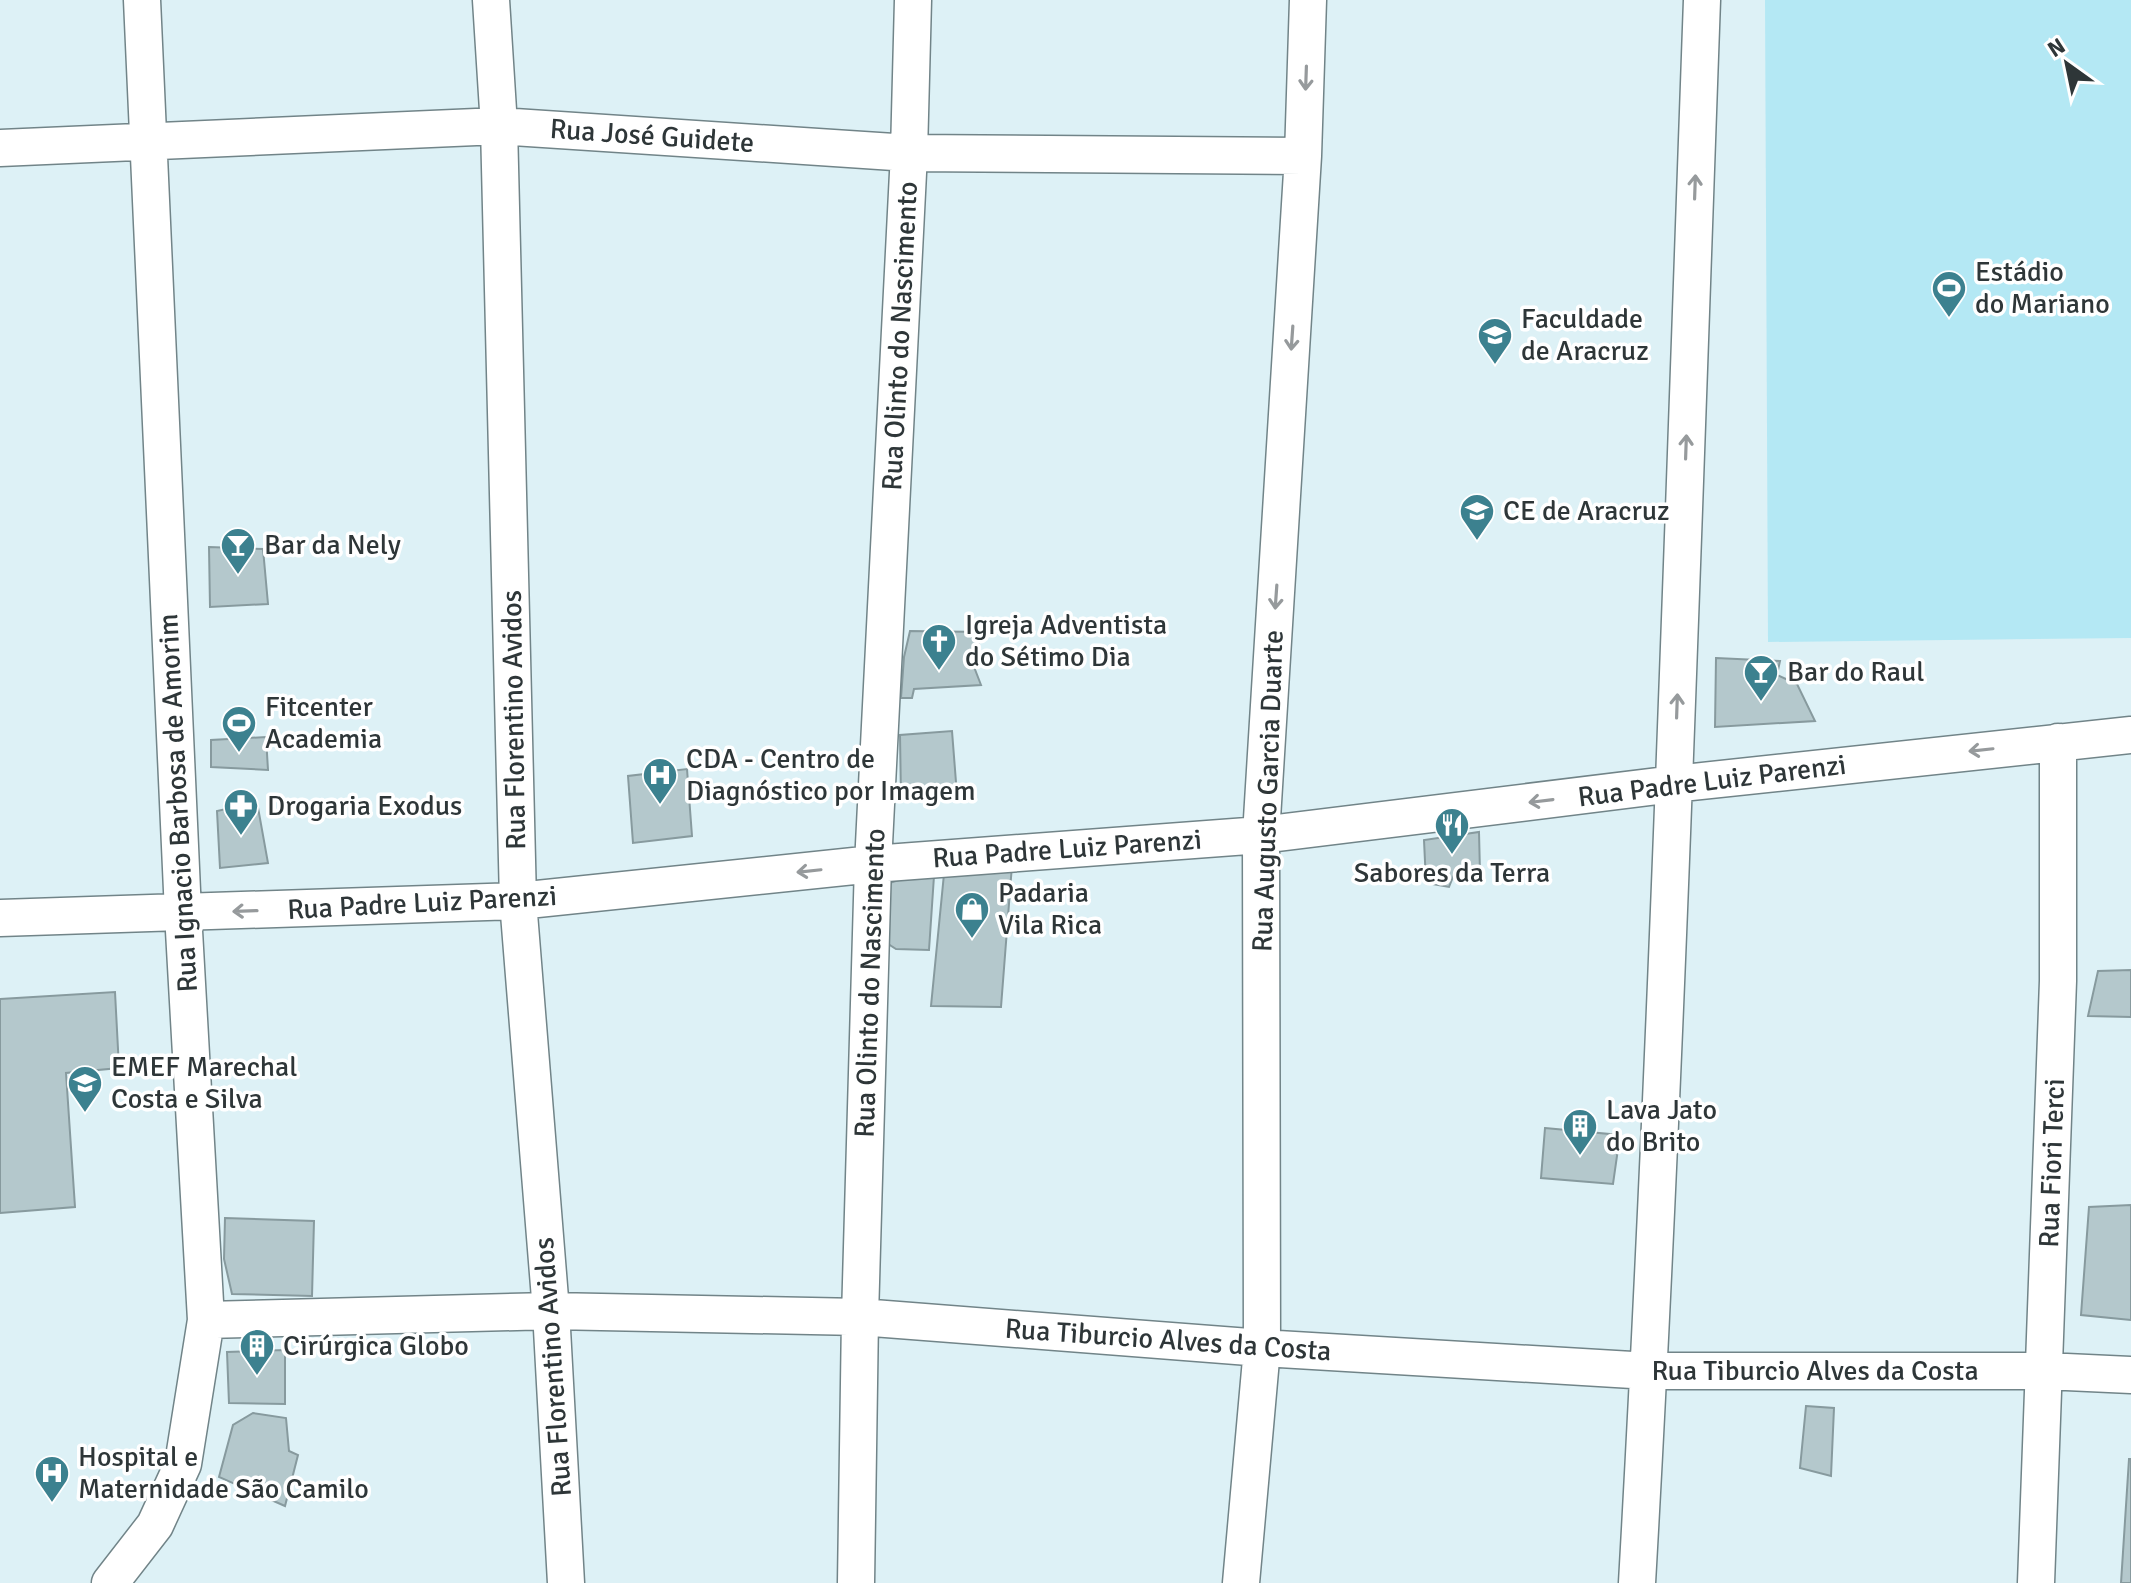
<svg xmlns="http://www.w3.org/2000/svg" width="2131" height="1583" font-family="Signika,sans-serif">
<rect width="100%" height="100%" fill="#ddf1f6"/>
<!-- green -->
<path fill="#b4e8f4" d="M1765,0H2131V638L1768,642Z"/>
<!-- building -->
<path fill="#b4c8cc" stroke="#879a9e" stroke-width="2" d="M209,547L263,549L268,604L210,607Z
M910,631L984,632L971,659L981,685L914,689L912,698H901L904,657Z
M1716,658L1780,661L1777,675L1797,684L1815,721L1715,727Z
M952,731L957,795L901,799L900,735Z
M266,737L268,770L211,767V740Z
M687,769L692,836L633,843L628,776Z
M257,802L268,863L220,868L217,811Z
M1479,832L1480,873L1455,872L1449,887L1426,883L1424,840Z
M1012,865L1001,1007L931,1006L944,874Z
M934,876L929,950L896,949L879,938L883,885L899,880Z
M2131,970V1017L2088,1016L2098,971Z
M115,992L119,1068L66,1073L75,1207L0,1213V999Z
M1545,1128L1620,1135L1613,1184L1541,1178Z
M2131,1205V1320L2081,1315L2089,1207Z
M225,1218L314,1221L312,1296L232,1294L224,1259Z
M285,1350V1404L229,1403L227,1352Z
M1806,1406L1834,1408L1831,1476L1800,1468Z
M253,1413L286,1418L289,1451L298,1455L285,1506L219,1477L233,1425Z
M2129,1459H2131V1583H2121Z"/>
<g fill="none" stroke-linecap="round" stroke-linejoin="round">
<!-- minor casing -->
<g stroke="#718488" stroke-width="39">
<path id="minor" d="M491,0L499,126L518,901L551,1311L566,1583
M0,148L499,126L909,153L1303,156
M0,918L518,901L873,864L1261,835L1674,784L2131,735
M206,1320L551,1311L860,1317L1262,1348L1649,1371H2045L2131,1375
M110,1583L155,1525L183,1464L206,1320L183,913L142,0
M856,1583L860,1317L873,864L909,153L913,0
M1241,1583L1262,1348L1261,835L1303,156L1308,0
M1637,1583C1667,1056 1683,528 1702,0
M2036,1583L2058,981V742"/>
</g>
<!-- minor -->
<use href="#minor" stroke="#fff" stroke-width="36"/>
</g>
<!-- one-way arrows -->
<defs><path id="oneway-shaft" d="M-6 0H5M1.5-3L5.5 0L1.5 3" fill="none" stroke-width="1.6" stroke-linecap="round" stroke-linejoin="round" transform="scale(2)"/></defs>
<g stroke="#969a9c">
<use href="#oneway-shaft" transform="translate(1306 78) rotate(92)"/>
<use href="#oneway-shaft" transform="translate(1695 187) rotate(-88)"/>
<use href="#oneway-shaft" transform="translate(1292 338) rotate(94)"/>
<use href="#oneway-shaft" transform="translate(1686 447) rotate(-88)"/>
<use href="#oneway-shaft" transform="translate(1276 597) rotate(94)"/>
<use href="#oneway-shaft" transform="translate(1677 706) rotate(-88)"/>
<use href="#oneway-shaft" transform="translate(1981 750) rotate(174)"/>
<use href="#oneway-shaft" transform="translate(1541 801) rotate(173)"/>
<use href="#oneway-shaft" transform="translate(809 871) rotate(174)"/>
<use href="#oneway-shaft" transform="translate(245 911) rotate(178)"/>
</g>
<!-- icons -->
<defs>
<g id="stadium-pin" transform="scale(1.8)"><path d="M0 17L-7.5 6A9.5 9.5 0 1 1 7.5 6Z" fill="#3c818f" stroke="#fff"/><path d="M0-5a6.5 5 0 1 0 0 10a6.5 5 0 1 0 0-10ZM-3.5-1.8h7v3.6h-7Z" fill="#fff"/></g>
<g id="university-pin" transform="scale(1.8)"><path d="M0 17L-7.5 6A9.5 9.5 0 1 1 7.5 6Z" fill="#3c818f" stroke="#fff"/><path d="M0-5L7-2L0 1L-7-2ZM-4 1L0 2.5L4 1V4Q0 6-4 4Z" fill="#fff"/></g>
<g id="school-pin" transform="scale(1.8)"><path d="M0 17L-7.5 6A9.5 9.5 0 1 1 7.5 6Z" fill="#3c818f" stroke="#fff"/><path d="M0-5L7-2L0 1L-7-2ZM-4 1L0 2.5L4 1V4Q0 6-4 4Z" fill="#fff"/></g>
<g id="bar-pin" transform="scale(1.8)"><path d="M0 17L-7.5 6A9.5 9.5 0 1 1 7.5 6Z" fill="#3c818f" stroke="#fff"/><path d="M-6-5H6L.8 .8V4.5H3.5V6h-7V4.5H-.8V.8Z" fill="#fff"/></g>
<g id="church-pin" transform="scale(1.8)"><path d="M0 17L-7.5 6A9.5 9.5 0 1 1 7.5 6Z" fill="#3c818f" stroke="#fff"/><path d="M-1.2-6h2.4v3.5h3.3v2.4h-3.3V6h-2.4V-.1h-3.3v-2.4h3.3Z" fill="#fff"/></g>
<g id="hospital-pin" transform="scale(1.8)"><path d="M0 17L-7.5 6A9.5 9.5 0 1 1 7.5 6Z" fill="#3c818f" stroke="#fff"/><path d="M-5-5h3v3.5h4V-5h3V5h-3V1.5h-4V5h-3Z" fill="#fff"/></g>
<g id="pharmacy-pin" transform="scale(1.8)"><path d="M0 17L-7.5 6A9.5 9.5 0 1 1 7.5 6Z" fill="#3c818f" stroke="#fff"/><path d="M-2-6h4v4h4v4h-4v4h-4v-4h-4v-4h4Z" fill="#fff"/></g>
<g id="restaurant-pin" transform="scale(1.8)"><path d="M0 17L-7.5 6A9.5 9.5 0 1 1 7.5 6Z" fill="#3c818f" stroke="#fff"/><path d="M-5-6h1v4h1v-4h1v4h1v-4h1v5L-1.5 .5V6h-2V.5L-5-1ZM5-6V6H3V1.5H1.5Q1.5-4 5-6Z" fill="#fff"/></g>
<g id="shop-pin" transform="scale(1.8)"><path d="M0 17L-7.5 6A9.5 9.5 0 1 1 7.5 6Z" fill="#3c818f" stroke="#fff"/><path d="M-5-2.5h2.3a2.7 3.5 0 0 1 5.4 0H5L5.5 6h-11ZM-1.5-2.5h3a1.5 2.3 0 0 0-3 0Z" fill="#fff"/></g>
<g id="building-pin" transform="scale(1.8)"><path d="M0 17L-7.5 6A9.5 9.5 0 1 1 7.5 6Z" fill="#3c818f" stroke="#fff"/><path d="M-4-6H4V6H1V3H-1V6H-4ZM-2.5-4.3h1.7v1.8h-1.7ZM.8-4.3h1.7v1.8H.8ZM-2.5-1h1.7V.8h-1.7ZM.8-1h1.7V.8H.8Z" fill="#fff"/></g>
</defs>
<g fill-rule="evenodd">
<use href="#stadium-pin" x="1949" y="288"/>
<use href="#university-pin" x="1495" y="335"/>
<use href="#school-pin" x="1477" y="511"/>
<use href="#bar-pin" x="238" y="545"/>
<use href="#church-pin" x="939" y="641"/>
<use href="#bar-pin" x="1761" y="672"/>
<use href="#stadium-pin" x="239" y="723"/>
<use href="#hospital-pin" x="660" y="775"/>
<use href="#pharmacy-pin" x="241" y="806"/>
<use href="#restaurant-pin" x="1452" y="825"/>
<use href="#shop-pin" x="972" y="909"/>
<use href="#school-pin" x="85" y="1083"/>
<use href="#building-pin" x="1580" y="1126"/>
<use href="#building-pin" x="257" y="1346"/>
<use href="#hospital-pin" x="52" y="1473"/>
</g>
<g text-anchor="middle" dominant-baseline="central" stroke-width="7" stroke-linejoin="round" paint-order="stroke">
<!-- street labels -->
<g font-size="28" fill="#2e3638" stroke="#fff">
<text transform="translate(652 136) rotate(4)">Rua José Guidete</text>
<text transform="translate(900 336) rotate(-87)">Rua Olinto do Nascimento</text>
<text transform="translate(514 720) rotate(-91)">Rua Florentino Avidos</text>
<text transform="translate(1712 781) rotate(-7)">Rua Padre Luiz Parenzi</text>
<text transform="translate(1268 791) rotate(-88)">Rua Augusto Garcia Duarte</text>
<text transform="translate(178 803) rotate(-93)">Rua Ignacio Barbosa de Amorim</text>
<text transform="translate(1067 849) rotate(-4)">Rua Padre Luiz Parenzi</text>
<text transform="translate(422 903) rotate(-3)">Rua Padre Luiz Parenzi</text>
<text transform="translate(870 983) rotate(-88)">Rua Olinto do Nascimento</text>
<text transform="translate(2052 1163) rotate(-88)">Rua Fiori Terci</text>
<text transform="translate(1168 1340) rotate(4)">Rua Tiburcio Alves da Costa</text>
<text transform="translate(553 1367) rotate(-94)">Rua Florentino Avidos</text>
<text x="1815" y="1371">Rua Tiburcio Alves da Costa</text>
</g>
<!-- poi labels -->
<g font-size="28" fill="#2e3638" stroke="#fff" text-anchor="start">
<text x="1975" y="272">Estádio<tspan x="1975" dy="32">do Mariano</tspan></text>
<text x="1521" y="319">Faculdade<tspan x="1521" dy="32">de Aracruz</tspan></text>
<text x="1503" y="511">CE de Aracruz</text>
<text x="264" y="545">Bar da Nely</text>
<text x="965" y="625">Igreja Adventista<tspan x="965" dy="32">do Sétimo Dia</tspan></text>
<text x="1787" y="672">Bar do Raul</text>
<text x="265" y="707">Fitcenter<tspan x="265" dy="32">Academia</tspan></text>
<text x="686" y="759">CDA - Centro de<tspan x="686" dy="32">Diagnóstico por Imagem</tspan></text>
<text x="267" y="806">Drogaria Exodus</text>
<text x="1452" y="873" text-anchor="middle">Sabores da Terra</text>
<text x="998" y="893">Padaria<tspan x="998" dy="32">Vila Rica</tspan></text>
<text x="111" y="1067">EMEF Marechal<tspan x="111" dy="32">Costa e Silva</tspan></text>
<text x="1606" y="1110">Lava Jato<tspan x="1606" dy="32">do Brito</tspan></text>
<text x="283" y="1346">Cirúrgica Globo</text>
<text x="78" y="1457">Hospital e<tspan x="78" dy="32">Maternidade São Camilo</tspan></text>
</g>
</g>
<!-- north arrow -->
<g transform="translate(2067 64) rotate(327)" stroke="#ffffff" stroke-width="6" paint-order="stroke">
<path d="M0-6L14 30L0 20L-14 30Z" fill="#2e3638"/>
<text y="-12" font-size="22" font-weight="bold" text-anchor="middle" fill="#2e3638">N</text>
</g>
</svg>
